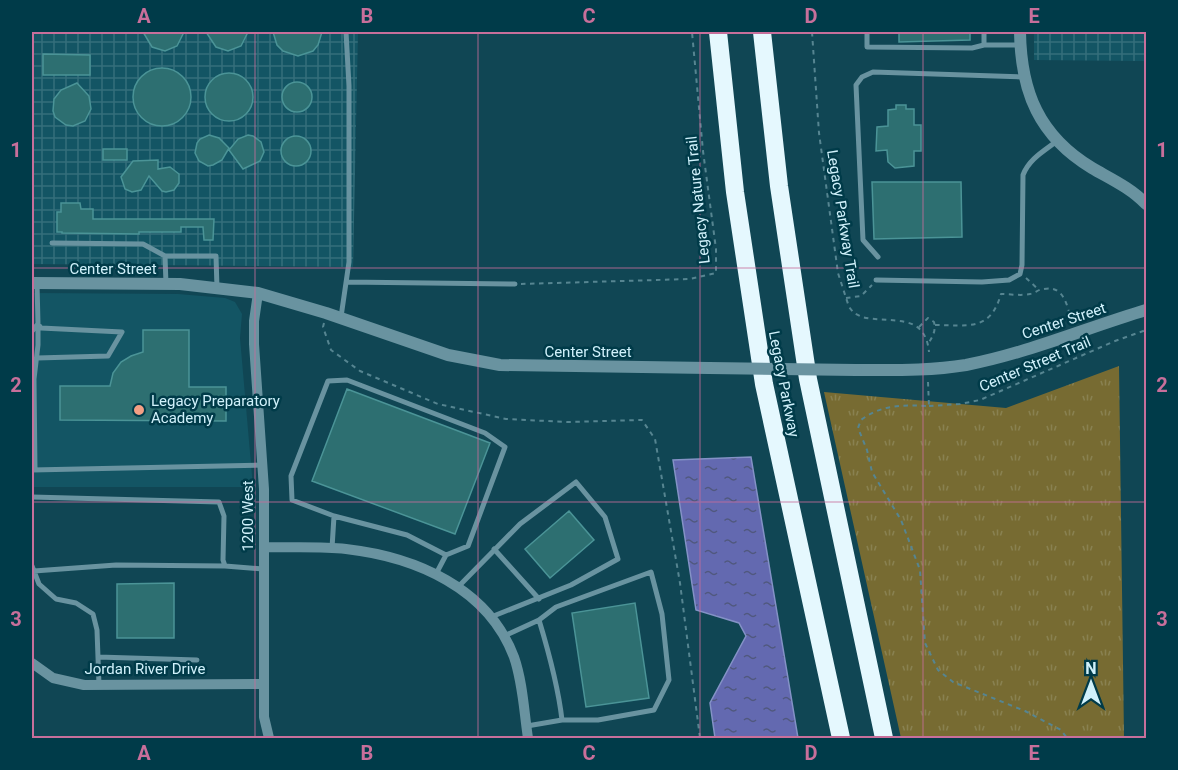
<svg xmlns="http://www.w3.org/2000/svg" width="1178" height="770" font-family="Roboto,sans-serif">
<defs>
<pattern id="industrial-grid" width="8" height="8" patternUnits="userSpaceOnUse" patternTransform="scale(1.5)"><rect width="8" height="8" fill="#135564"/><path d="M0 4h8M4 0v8" fill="none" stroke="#346e7b"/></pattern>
<pattern id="grass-tufts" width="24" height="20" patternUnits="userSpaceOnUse" patternTransform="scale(1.5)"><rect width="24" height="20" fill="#776b32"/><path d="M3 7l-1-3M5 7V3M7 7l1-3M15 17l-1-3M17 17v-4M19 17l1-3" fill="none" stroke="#898151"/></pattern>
<pattern id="water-ripples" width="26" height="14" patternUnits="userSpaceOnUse" patternTransform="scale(1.5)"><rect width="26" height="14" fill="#6369b0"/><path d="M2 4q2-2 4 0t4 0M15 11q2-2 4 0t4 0" fill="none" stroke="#50587e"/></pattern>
</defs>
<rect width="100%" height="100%" fill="#104654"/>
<!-- built -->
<path fill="#135564" d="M32,293L178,294L225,298L235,302L242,314L240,338L253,487H32Z"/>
<!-- industrial -->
<path fill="url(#industrial-grid)" d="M32,32H358L353,267L32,264Z
M1034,32H1146V61L1034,60Z"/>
<!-- grass -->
<path fill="url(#grass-tufts)" d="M1119,366L1124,738H901L824,392L1006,408Z"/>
<!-- water -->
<path fill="url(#water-ripples)" stroke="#8492c6" stroke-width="1.5" d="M751,457L798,738H715L710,703L746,636L739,623L696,610L673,460Z"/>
<!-- building -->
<path fill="#2d6f71" stroke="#4b9497" stroke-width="1.5" d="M143,32H184L177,46L165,51L152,47Z
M206,32H248L241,46L228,51L216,47Z
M273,32H322L318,45L313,51L298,56L283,51L277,45Z
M899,32H970V40L899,42Z
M43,54L90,55V75H43Z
M133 97a29 29 0 1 1 58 0a29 29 0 1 1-58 0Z
M205 97a24 24 0 1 1 48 0a24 24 0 1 1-48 0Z
M282 97a15 15 0 1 1 30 0a15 15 0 1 1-30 0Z
M77,83L89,96L91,109L85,121L73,126L66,125L55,117L53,111L54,99L61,90Z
M896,105H906V109H914V125H921V151H914V166L895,168L888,162L887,150L876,151L877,127L888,126V110L896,109Z
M209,135L219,138L229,148L222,160L213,165L208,166L199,161L195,153L197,143L200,139Z
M248,135L253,136L261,142L264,152L260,161L243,169L229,150L238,139Z
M281 151a15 15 0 1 1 30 0a15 15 0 1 1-30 0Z
M103,149H127V160H103Z
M158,160V169L170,167L179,174V183L174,190L166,192L162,191L149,176L141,190L132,192L125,189L121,177L133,161Z
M872,182H961L962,237L874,239Z
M61,203H80L81,209H93V219H214L213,240H204L203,227H181V232H139V234L62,233V232H57V212H61Z
M143,330H189V387H226V421L60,420V386H110L113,373L121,362L131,356L143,352Z
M347,389L490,443L455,534L312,481Z
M569,511L594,540L550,578L525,549Z
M174,583V638H117V584Z
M635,603L649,698L586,707L572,613Z"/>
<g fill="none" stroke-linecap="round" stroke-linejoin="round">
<!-- path -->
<path stroke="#568591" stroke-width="2" stroke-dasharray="4.5 4.5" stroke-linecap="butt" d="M812,32L819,133L838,273L849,307L854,313L862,317C890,324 925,311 929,352
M1026,278L1039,290
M521,284L690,279L716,273V249L703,151L692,32
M846,298L861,296L872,285
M324,323L323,327L331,350L360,371L438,404L506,419L567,422L642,420L655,439L680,583L700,738
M935,325C968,325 990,332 1001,294C1010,294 1021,296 1030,294C1035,293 1039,289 1044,289C1065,285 1067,307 1072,322
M919,327L928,318L934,322C936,331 933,336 928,344
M928,382L929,406C904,405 882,404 861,420L858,428L867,450L872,472L901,520L920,570L925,643L938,670L953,682L1025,711L1061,730L1067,738
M929,406L960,404L980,400L1115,341L1146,330"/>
<!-- service -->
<path stroke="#6993a0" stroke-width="5" d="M867,32V47L972,48L984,45H1020
M984,32V45
M52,243L143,244L165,256H216L217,288
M165,256L166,284
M878,257L863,240L856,85L862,77L873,72L1024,77
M876,280L982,282L1009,280L1020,274L1022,265L1023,175C1029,159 1044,151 1057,141
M346,282L515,284
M341,317L349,262V86L346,32
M32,331L38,324
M37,358L108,356L122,332L41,328L38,324L37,283
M32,470L263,465
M35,470L34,379L38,345V324
M32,497L219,502L224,516L223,560L225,566L263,569
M334,516L407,535L446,555
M332,548L334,516L292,500L291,476L328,381L347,380L485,433L505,447L468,546L446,555L436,574
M494,549L539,599
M32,566L39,584L56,599L76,603L93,614L97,630L99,685
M34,571L116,565L225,566
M458,587L520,524L576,482L605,517L618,559L571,585L491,617
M539,620L556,607L651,572L662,614L669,680L654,710L598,720H562
M504,636L539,620C549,653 558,685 562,720L527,726
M98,657L197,660"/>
<!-- minor -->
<path stroke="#6993a0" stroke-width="10" d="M258,293L254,321V344L264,489V717L269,738
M264,547C291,548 319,546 346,549C416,557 488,588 514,657C523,683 524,712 528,738
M32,663L53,678L84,685L264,684"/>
<!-- tertiary -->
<path stroke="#6993a0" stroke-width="12" d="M1020,32C1021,92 1039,136 1092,168C1111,179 1131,188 1146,204
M32,283L180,284L258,293L326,313L448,355L500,365L709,368
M856,370C893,370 930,371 966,365C1028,353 1086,328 1146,310"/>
<!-- motorway -->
<path stroke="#e5f8fe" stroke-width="18" d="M718,32L735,192L764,384L841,738
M762,32L779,186L808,379L884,738"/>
<!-- tertiary-bridge -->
<path stroke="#6993a0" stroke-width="12" d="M709,368L856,370"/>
</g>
<!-- grid -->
<path fill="none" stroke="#c86f9b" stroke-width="1.5" stroke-opacity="0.55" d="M255,32V738M478,32V738M700,32V738M923,32V738M32,268H1146M32,502H1146"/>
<!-- markers -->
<circle fill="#f39f84" stroke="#003b49" stroke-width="2" cx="139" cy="410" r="6"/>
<g text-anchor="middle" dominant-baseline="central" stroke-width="5" stroke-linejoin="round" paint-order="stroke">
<!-- street labels -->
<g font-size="15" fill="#d0f1fb" stroke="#003b49">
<text transform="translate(698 200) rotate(-96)">Legacy Nature Trail</text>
<text transform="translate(843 219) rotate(81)">Legacy Parkway Trail</text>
<text x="113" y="269">Center Street</text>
<text transform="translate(1064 321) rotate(-18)">Center Street</text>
<text x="588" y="352">Center Street</text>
<text transform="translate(1035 364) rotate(-23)">Center Street Trail</text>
<text transform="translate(784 384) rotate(79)">Legacy Parkway</text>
<text transform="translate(248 516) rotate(-90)">1200 West</text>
<text x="145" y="669">Jordan River Drive</text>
</g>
<!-- poi labels -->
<g font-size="15" fill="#d0f1fb" stroke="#003b49" text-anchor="start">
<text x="151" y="401">Legacy Preparatory<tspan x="151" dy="17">Academy</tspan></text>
</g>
</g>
<!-- border -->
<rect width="1178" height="770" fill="none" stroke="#003b49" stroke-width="66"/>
<!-- north arrow -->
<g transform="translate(1091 683)" stroke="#003b49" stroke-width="4.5" paint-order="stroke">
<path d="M0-4.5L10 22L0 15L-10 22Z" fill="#d0f1fb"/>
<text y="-9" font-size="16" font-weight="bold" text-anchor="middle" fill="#d0f1fb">N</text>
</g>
<rect x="33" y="33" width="1112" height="704" fill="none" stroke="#c86f9b" stroke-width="2"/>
<g font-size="20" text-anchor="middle" font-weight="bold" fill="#c86f9b">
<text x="144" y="23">A</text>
<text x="367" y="23">B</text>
<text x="589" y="23">C</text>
<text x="811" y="23">D</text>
<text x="1034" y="23">E</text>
<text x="16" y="157">1</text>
<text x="1162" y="157">1</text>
<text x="16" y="392">2</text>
<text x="1162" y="392">2</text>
<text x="16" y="626">3</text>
<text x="1162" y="626">3</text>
<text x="144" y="760">A</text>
<text x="367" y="760">B</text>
<text x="589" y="760">C</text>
<text x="811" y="760">D</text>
<text x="1034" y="760">E</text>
</g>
</svg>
